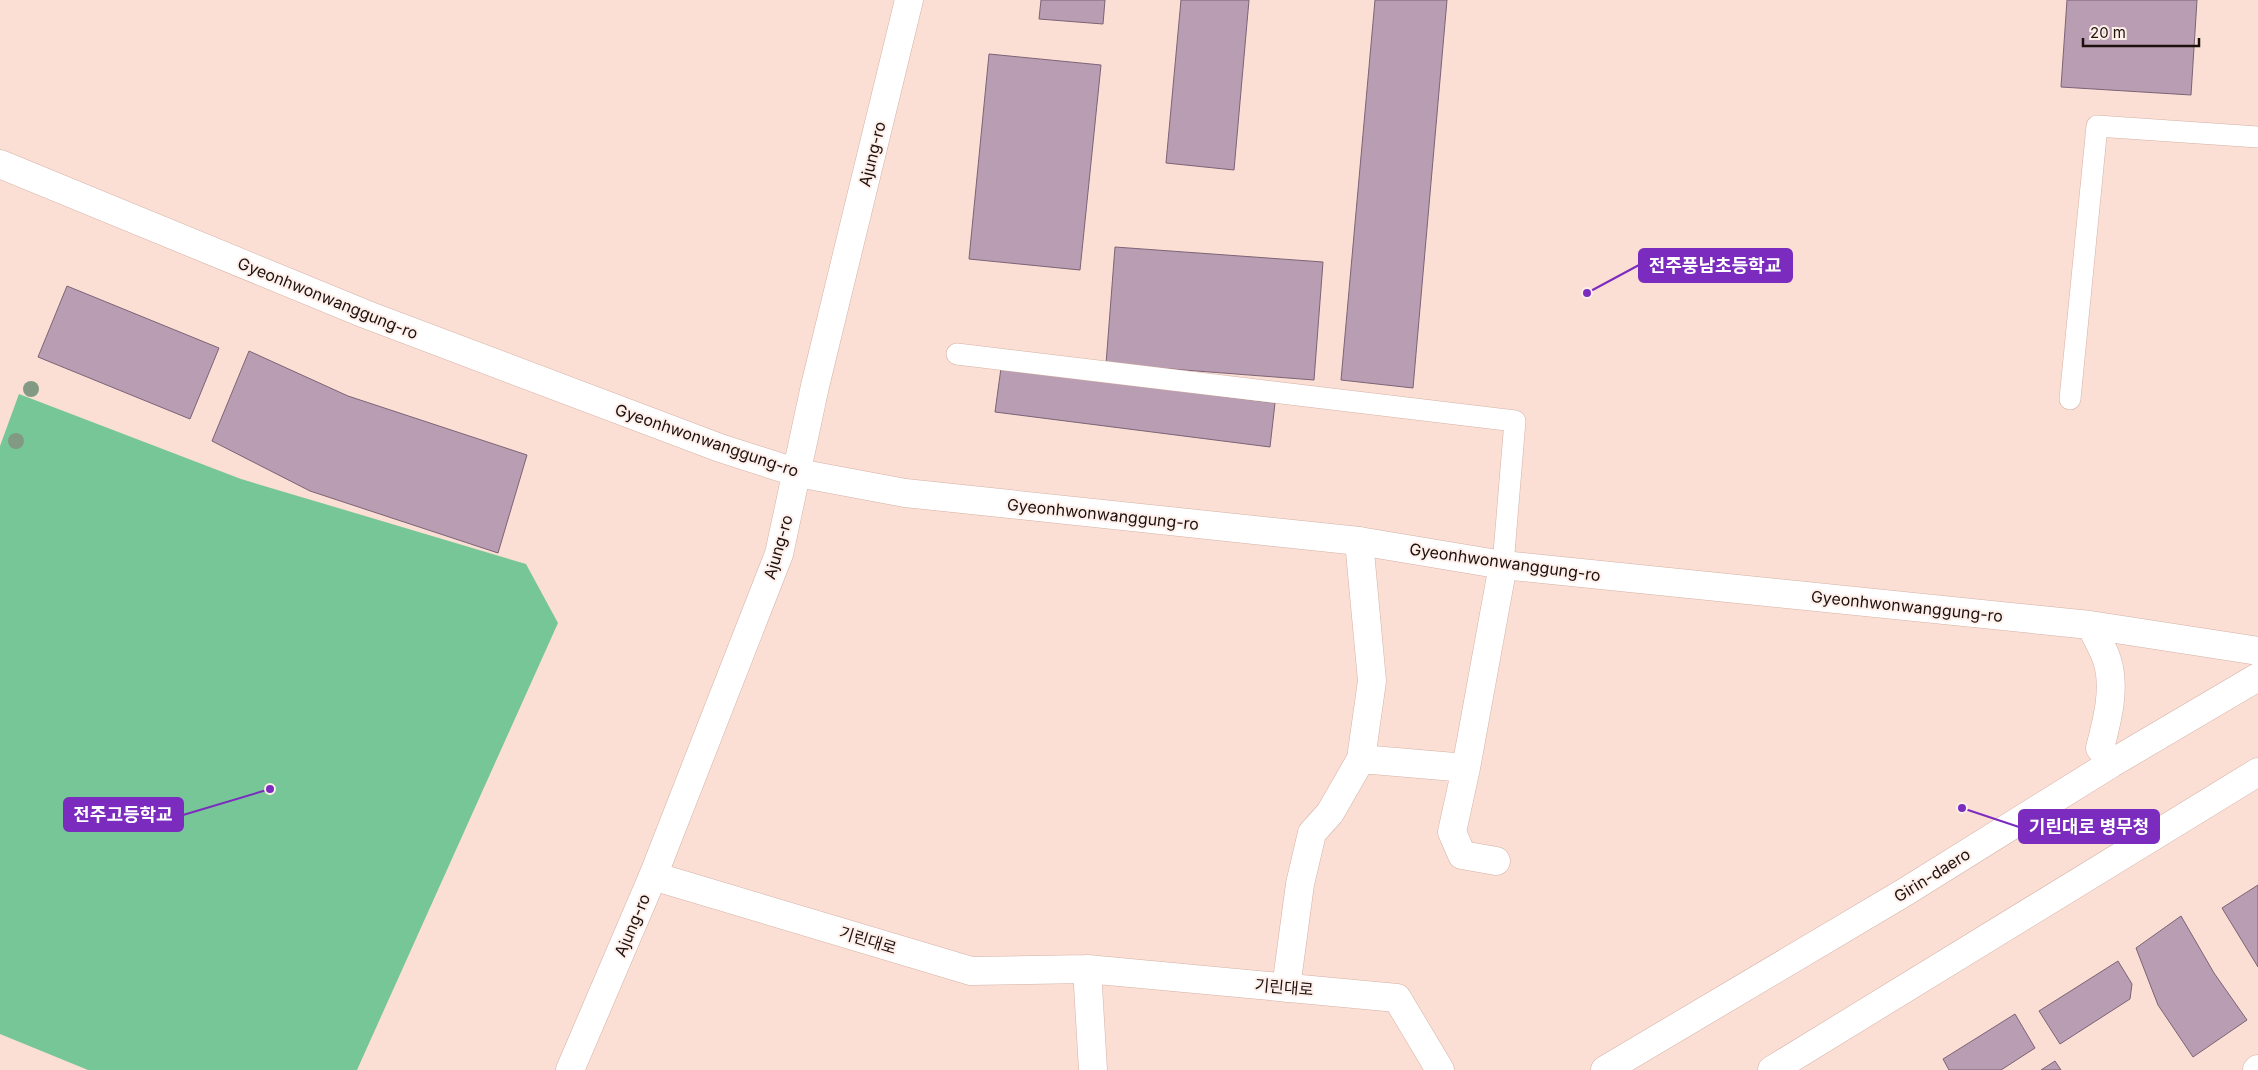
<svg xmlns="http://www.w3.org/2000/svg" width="2258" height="1070" font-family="Inter,'Noto Sans KR',sans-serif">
<rect width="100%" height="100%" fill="#fbded4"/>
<!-- green -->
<path fill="#77c697" d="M19,394L241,479L526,564L558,623L357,1070H88L0,1034V446Z"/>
<!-- building -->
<path fill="#b99db2" stroke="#7c6376" d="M1041,0H1105L1103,24L1039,19Z
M1181,0H1249L1234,170L1166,163Z
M1375,0H1447L1413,388L1341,380Z
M2067,0H2197L2191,95L2061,87Z
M989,54L1101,65L1080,270L969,259Z
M1115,247L1323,262L1314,380L1106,364Z
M67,286L219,348L190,419L38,357Z
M249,351L348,396L527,455L498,553L310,491L212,441Z
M1001,368L1275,403L1270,447L995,412Z
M2258,885V967L2222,908Z
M2181,916L2214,973L2247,1020L2193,1057L2158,1005L2136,948Z
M2118,961L2132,984L2130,999L2060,1044L2039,1011Z
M2015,1014L2035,1048L2001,1070H1949L1943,1059Z
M2055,1061L2061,1070H2041Z"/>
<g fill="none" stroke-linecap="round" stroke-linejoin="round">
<!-- lane casing -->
<g stroke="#d4b2a6" stroke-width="22">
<path id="lane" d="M957,354L1515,421L1503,565
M2070,399L2097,126L2258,137"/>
</g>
<!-- street casing -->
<g stroke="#d4b2a6" stroke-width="29">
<path id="street" d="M1361,759L1466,768L1503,565
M1466,768L1452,832L1462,855L1496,861
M653,876L971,971L1087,969L1397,998L1440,1070
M1087,969L1093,1070
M1286,988L1300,884L1312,833L1330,813L1361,759L1372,681L1359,541
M2257,1070L2258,1069"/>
</g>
<!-- secondary casing -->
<g stroke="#d4b2a6" stroke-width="29">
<path id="secondary" d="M0,164L365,314L720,448L798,473L905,493L1359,541L1503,565L2090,625L2258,651
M2090,625C2096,636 2103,648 2107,660C2116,688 2107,721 2100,748L2112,763
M570,1070L653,876L779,554L815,386L909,0
M1605,1070L1905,892L2112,763L2258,677
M1772,1070L2258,772"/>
</g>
<!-- lane -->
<use href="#lane" stroke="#fff" stroke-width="21"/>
<!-- street -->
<use href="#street" stroke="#fff" stroke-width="28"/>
<!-- secondary -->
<use href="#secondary" stroke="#fff" stroke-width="28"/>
</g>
<!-- trees -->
<g fill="#829a83">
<circle cx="31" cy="389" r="8"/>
<circle cx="16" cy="441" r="8"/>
</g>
<g text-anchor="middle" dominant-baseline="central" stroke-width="4" stroke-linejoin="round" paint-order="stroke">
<!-- street labels -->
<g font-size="16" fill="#1d110d" stroke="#feefea">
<text transform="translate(872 154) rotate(-76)">Ajung-ro</text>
<text transform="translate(328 298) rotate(22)">Gyeonhwonwanggung-ro</text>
<text transform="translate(707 440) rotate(19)">Gyeonhwonwanggung-ro</text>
<text transform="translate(1103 514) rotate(6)">Gyeonhwonwanggung-ro</text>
<text transform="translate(778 547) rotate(-74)">Ajung-ro</text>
<text transform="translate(1505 562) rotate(8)">Gyeonhwonwanggung-ro</text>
<text transform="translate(1907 606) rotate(6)">Gyeonhwonwanggung-ro</text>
<text transform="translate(1932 875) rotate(-32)">Girin-daero</text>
<text transform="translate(632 925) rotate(-67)">Ajung-ro</text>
<text transform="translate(868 940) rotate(17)">기린대로</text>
<text transform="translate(1284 987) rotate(5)">기린대로</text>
</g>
</g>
<!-- callouts -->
<path fill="none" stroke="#7b2cbf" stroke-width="2" d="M1587 293L1639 265M270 789L183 815M1962 808L2019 827"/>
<g fill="#7b2cbf" stroke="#feefea" stroke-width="2">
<circle cx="1587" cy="293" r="5"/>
<circle cx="270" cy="789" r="5"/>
<circle cx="1962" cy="808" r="5"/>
</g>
<g fill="#7b2cbf" stroke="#7b2cbf" stroke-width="2">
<rect x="1639" y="249" width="153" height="33" rx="5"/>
<rect x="64" y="798" width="119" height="33" rx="5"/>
<rect x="2019" y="810" width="140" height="33" rx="5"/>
</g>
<g font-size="18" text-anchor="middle" font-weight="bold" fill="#fff">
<text x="1715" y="272">전주풍남초등학교</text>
<text x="123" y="821">전주고등학교</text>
<text x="2089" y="833">기린대로 병무청</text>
</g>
<!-- scale -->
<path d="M2083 38v8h116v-8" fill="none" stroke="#1d110d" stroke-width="2.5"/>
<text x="2090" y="38" font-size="15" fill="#1d110d" stroke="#feefea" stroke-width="4" paint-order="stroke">20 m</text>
</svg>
